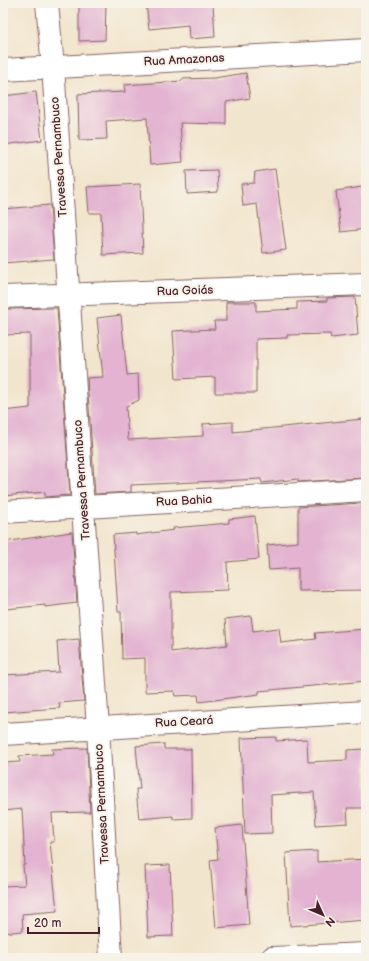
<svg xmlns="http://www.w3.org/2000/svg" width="369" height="961" font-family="'Balsamiq Sans',sans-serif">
<rect width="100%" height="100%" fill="#f7f3e8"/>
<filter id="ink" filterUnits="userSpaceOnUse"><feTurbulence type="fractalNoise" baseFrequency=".025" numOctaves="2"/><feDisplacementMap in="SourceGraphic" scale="8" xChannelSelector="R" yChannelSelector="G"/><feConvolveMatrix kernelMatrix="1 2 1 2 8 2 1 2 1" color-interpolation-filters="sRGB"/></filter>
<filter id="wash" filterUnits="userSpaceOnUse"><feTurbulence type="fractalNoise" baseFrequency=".012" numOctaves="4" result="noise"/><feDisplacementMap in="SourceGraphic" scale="16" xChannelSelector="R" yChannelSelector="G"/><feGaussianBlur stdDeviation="0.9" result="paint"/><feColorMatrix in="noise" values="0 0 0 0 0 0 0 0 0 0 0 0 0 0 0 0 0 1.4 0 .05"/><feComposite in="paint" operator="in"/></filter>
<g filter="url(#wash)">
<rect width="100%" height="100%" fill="#f2e5cd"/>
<g id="blocks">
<!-- building -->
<path fill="#e3b3d1" d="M79,3H106L105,40L79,41Z
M146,3H213L215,37L189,39L188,25L149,29Z
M246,73L250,98L226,102V124L180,123L183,162L150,165L147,118L106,121L107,139L79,140L78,94L125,92L124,85L182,81V79L214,78Z
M36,92L42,140L3,145V96Z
M275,169L286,250L263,253L257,204L243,206L241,184L254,183L255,172Z
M217,170L218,192L187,194L186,171Z
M140,184L143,253L103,255L101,213H89L87,187Z
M362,187L363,200L366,199V229L341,232L336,191Z
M50,205L54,259L3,263V209Z
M355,297L358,335L331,338L330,334L287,335V338L256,339V393H215V377L176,379L173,331L215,329L214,321H226V302H256V311L297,309V302L327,301V298Z
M57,308L70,495L45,497V492L3,496V411L30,408V334L3,335V309Z
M121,315L127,375L138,374L139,400L126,406L128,440L203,436V424L233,422V432L363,419V478L298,482V479L262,483L261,479L131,485V492L95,494L87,378L103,377L97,318Z
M362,503V516H366V590L298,591V568L269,570L267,545L298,542V507Z
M255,516L259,559L227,562L228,590L171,592V652L227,645L225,619L251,616L253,631L279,628L281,643L316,639L315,633L366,629V681L259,691V694L199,702L198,695L175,696L174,691L145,692V658L122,659L121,612H118L113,535L136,533V535L174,530L173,528L229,523V519Z
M72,532L77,603L45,607V605L6,609L3,584V542Z
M79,639L84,701L59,703L60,708L3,712V675L59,672L57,641Z
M276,737V741L307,739L308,762L347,760V750L366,749V808H347L348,823L316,825L314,792L271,795L272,833L245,834L241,738Z
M164,744V749H191L192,818L173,819V816L139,819L136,789H140L136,746Z
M87,748L90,812L52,813L54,842H50L57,911L22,914L23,931L3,933V886L25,885L23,865H25L22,809L3,811V763L20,762L19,756L53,754L52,749Z
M242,825L249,925L216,928L210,860L218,859L215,828Z
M317,851V862L366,859V920L290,926L286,853Z
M170,865L173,936L148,937L145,866Z"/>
</g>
</g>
<g filter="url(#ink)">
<use href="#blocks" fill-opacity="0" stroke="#856464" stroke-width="1"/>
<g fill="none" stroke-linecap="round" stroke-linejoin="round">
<!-- minor casing -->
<g stroke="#856464" stroke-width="24">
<path id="minor" d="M47,3L53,67L98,728L111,958
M3,70L366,50
M3,297L366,284
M3,512L366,490
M3,734L366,712"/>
</g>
<!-- tertiary casing -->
<g stroke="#856464" stroke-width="24">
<path id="tertiary" d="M272,958L366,954"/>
</g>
<!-- minor -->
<use href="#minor" stroke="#fff" stroke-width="22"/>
<!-- tertiary -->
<use href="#tertiary" stroke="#fff" stroke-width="22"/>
</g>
</g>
<g text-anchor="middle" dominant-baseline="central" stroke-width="4" stroke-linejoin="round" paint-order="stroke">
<!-- street labels -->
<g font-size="12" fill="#4a1f2b" stroke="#f7f3e8">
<text transform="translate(184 60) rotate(-3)">Rua Amazonas</text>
<text transform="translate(59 157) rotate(-94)">Travessa Pernambuco</text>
<text transform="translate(185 291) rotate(-2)">Rua Goiás</text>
<text transform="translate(82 480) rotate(-94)">Travessa Pernambuco</text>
<text transform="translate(184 501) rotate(-3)">Rua Bahia</text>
<text transform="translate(184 722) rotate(-3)">Rua Ceará</text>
<text transform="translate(102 804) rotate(-93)">Travessa Pernambuco</text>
</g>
</g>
<!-- margin -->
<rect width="369" height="961" fill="none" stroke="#f7f3e8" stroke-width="16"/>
<!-- north arrow -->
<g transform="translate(323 915) rotate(134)" stroke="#f7f3e8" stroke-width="3" paint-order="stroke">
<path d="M0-3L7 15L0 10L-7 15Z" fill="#4a1f2b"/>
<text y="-6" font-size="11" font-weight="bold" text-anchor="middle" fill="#4a1f2b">N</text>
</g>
<!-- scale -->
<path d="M28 927v6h71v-6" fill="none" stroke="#4a1f2b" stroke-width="2"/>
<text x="34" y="927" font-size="12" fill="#4a1f2b" stroke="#f7f3e8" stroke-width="3" paint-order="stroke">20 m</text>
</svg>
